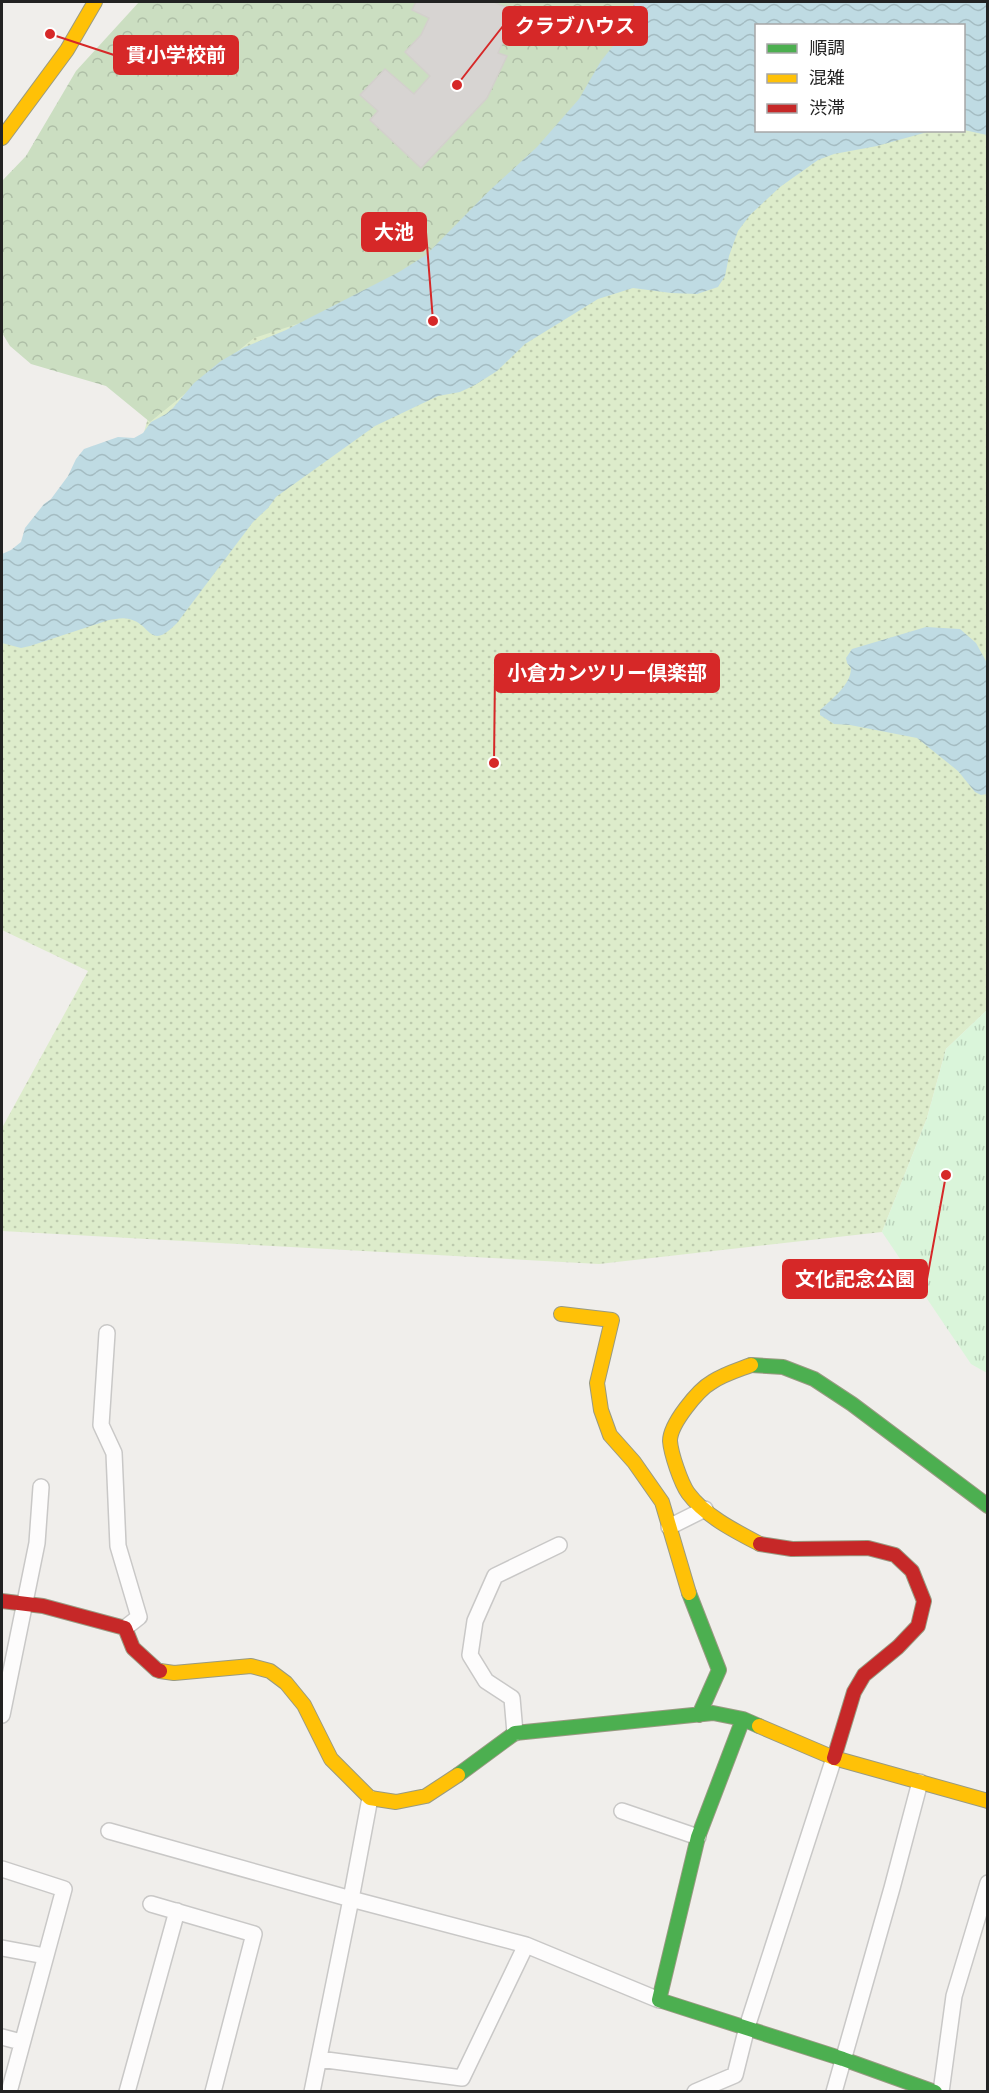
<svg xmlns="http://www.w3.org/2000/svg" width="989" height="2093" font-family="Cabin,'Noto Sans JP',sans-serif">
<defs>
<pattern id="grass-dots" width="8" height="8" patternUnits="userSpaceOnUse" patternTransform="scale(1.5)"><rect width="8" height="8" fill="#ddeccb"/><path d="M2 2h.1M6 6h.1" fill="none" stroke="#bdcaae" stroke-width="1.8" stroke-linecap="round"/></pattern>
<pattern id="forest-crowns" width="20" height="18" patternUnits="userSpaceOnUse" patternTransform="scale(1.5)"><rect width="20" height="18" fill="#cbdec1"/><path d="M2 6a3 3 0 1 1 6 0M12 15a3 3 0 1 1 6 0" fill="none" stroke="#aebea6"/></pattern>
<pattern id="park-tufts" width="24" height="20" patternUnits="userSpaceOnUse" patternTransform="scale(1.5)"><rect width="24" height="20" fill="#daf5da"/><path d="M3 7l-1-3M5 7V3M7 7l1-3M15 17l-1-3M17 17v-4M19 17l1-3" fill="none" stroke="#bbd2bb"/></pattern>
<pattern id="water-waves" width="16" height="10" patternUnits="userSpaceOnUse" patternTransform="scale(1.5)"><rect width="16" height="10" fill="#bfdbe3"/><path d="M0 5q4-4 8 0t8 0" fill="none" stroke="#a4bcc2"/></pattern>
</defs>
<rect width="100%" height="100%" fill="#f0eeeb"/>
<!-- grass -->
<path fill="url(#grass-dots)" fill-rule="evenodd" d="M238,2H987V1010L946,1049L927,1118L882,1232L599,1264L2,1231V1128L88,971L2,930V596L139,451L190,262ZM756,26H964V130H756Z"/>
<!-- forest -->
<path fill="url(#forest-crowns)" d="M139,2H690L607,97L415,274L322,316L254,338L150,422L106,386L31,364L10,346L2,333V181L26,156L76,71Z"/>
<!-- park -->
<path fill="url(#park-tufts)" d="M987,1010V1373L971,1364L882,1232L927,1118L946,1049Z"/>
<!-- water -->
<path fill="url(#water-waves)" d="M635,2H987V135L964,130V26H756V130L931,131L877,146L834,154L818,160L780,187L750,215L738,231L729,256L725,276L718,287L697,294L671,293L633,288L598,299L525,344L497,371L475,385L460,392L438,396L375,426L276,497L268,508L253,522L177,623C149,652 152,624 129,619C123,617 115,619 109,620L30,646L21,648L2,643V554L11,550L21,542L25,528L44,504L51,499L68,476L76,459L84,449L118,437L134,438L143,433L151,422L166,414L173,408L194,383L221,361L245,347L286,330L399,272L426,255L488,192L537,147L579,99L601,61L617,41Z
M926,627L960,629L976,643L987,663V794L981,795L975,792L958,771L917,738L850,725L834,724L820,715V710C832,699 851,685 851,668L847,663L846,658L852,649Z"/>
<!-- building -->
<path fill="#d7d4d2" stroke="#d3d0cc" stroke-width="1.5" d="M416,2H494L516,12L498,53L507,56L487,98L421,168L370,120L378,111L360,95L385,69L414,94L430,76L405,52L421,35L429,18L412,10Z"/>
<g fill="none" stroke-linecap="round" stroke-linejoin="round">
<!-- street casing -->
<g stroke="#c9c8c7" stroke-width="18">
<path id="street" d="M107,1333L101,1425L114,1453L118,1546L139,1617L125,1628
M669,1527L705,1509
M2,1715L37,1543L41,1487
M515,1733L512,1698L486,1681L470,1655L475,1621L495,1576L559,1545
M622,1811L698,1837
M109,1831L351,1899L526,1945L659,2000
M2,1869L64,1889L9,2092
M151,1904L254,1934L213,2092
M2,1948L45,1956
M2,2037L21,2042
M319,2059L462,2078L526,1945
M127,2092L177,1911
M312,2092L351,1899L370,1798
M695,2092L735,2075L747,2027L834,1758
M834,2092L892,1888L920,1782
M941,2092L954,1996L988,1883"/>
</g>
<!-- fast casing -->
<g stroke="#999a82" stroke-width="16">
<path id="fast" d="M751,1365L783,1367L814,1379L852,1404L988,1506
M689,1593L719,1670L699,1715
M743,1719L698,1837L659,2000L843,2059L935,2092
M458,1775L515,1733L713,1713L743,1719L759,1726"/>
</g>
<!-- slow casing -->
<g stroke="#999a82" stroke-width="16">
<path id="slow" d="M2,138L67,50L95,2
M561,1314L612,1320L597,1383L601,1410L610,1435L634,1462L662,1502L689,1593
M751,1365C738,1370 724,1374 712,1382C698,1390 670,1424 670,1441C671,1454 681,1483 688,1493C705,1516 735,1531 760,1544
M160,1671L174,1673L251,1666L270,1671L286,1683L304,1705L331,1759L370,1798L396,1802L426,1796L458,1775
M759,1726L834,1758L988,1801"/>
</g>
<!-- jam casing -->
<g stroke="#999a82" stroke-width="16">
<path id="jam" d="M760,1544L792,1549L868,1548L895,1555L912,1571L924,1601L918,1626L898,1647L864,1675L854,1692L834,1758
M2,1601L43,1606L125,1628L133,1648L157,1670L160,1671"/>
</g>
<!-- street -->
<use href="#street" stroke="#fdfcfc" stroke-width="15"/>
<!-- fast -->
<use href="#fast" stroke="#4caf50" stroke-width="14"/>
<!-- slow -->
<use href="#slow" stroke="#ffc107" stroke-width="14"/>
<!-- jam -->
<use href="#jam" stroke="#c62828" stroke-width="14"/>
</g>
<!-- callouts -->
<path fill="none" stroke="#d62828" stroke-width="2" d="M457 85L503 26M50 34L114 55M433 321L426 232M494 763L495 673M946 1175L927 1279"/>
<g fill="#d62828" stroke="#fff" stroke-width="2">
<circle cx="457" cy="85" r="6"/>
<circle cx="50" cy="34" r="6"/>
<circle cx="433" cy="321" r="6"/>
<circle cx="494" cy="763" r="6"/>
<circle cx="946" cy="1175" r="6"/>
</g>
<g fill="#d62828" stroke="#d62828" stroke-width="2">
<rect x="503" y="7" width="144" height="38" rx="6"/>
<rect x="114" y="36" width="124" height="38" rx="6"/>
<rect x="362" y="213" width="64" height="38" rx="6"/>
<rect x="495" y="654" width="224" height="38" rx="6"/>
<rect x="783" y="1260" width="144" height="38" rx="6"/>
</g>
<g font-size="20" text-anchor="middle" font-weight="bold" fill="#fff">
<text x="575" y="33">クラブハウス</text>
<text x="176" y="62">貫小学校前</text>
<text x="394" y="239">大池</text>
<text x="607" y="680">小倉カンツリー倶楽部</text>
<text x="855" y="1286">文化記念公園</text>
</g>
<!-- border -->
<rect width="989" height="2093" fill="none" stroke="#222222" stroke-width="6"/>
<!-- legend -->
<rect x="755" y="24" width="210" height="108" fill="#ffffff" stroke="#a7a7a7" stroke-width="1.5"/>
<rect x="767" y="44" width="30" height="9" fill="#4caf50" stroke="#a7a7a7" stroke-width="1.5"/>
<text x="809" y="54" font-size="18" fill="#222222">順調</text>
<rect x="767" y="74" width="30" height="9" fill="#ffc107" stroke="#a7a7a7" stroke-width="1.5"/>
<text x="809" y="84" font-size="18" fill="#222222">混雑</text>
<rect x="767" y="104" width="30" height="9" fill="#c62828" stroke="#a7a7a7" stroke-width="1.5"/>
<text x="809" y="114" font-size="18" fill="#222222">渋滞</text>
</svg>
